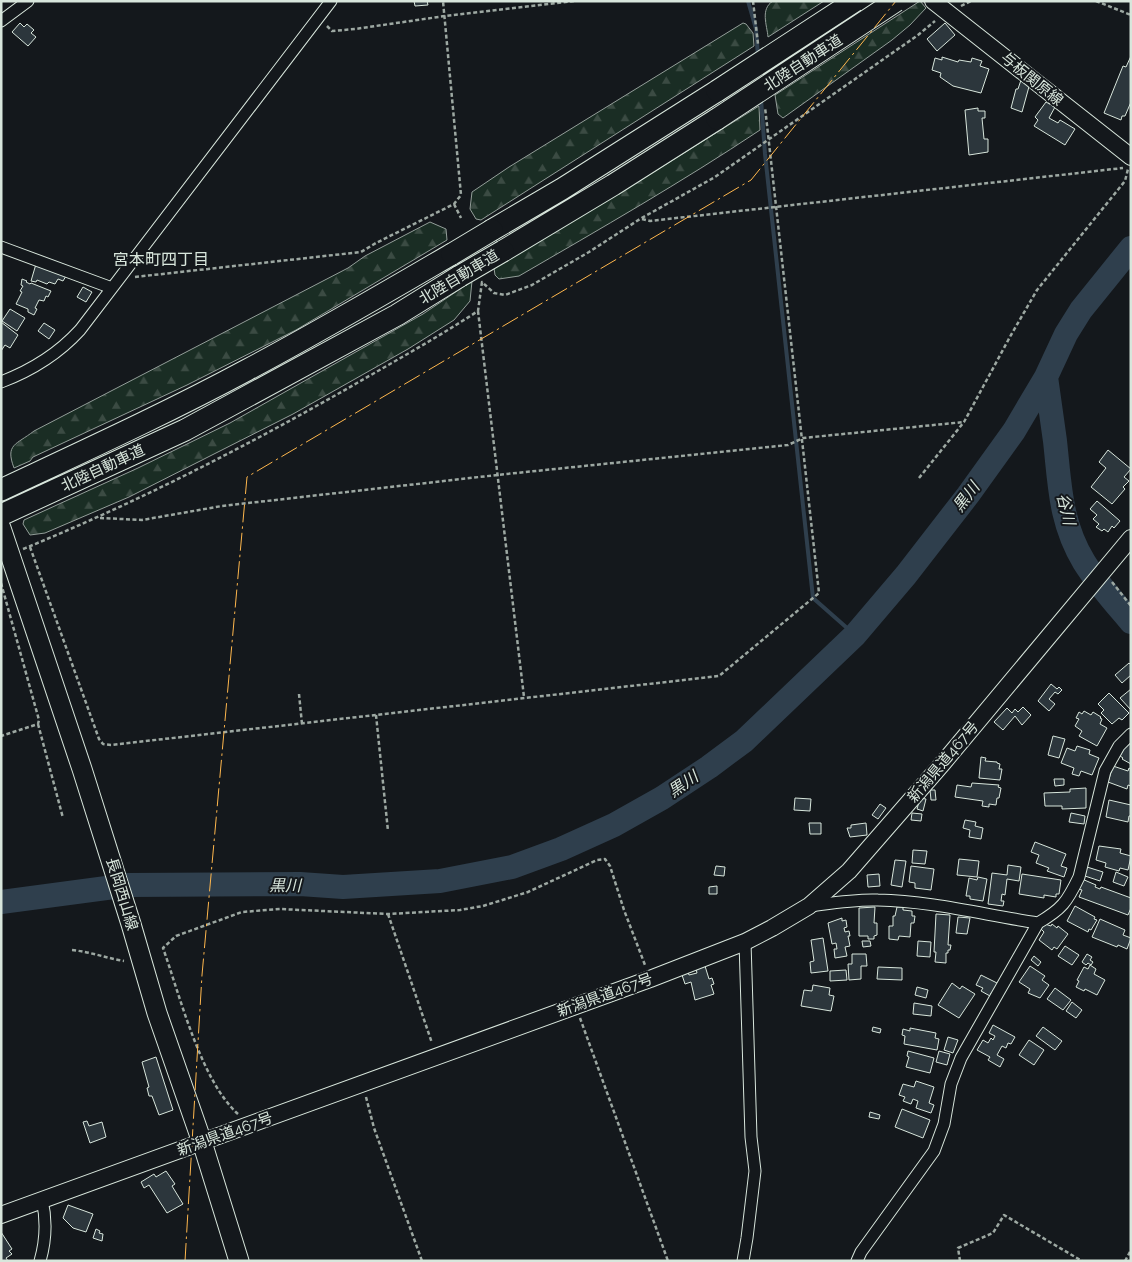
<svg xmlns="http://www.w3.org/2000/svg" width="1132" height="1262" font-family="Raleway,'Noto Sans JP',sans-serif">
<defs>
<pattern id="forest-firs" width="22" height="20" patternUnits="userSpaceOnUse" patternTransform="scale(1.25)"><rect width="22" height="20" fill="#1a2d24"/><path d="M5 1l3.5 6h-7zM16 11l3.5 6h-7z" fill="#3b4b43"/></pattern>
</defs>
<rect width="100%" height="100%" fill="#14181c"/>
<!-- forest -->
<path fill="url(#forest-firs)" stroke="#939e99" d="M773,1H824L768,37C767,25 760,9 773,1Z
M920,1L926,8L910,25L892,40L783,118L778,114L775,95Z
M743,23L746,24L753,33L754,46L481,220L476,219L470,209L472,192L509,167Z
M759,106L760,130C682,182 600,229 519,276L499,279L495,275L494,268L639,181Z
M430,222L446,229L447,240L296,330L187,385L33,457L30,461L14,468C5,444 16,445 34,431L348,268L365,256Z
M472,281L470,301L454,320L408,349L293,414L129,497L45,533L30,535L23,524L24,520L138,468L230,423L423,314Z"/>
<g fill="none" stroke-linecap="round" stroke-linejoin="round">
<!-- stream -->
<path stroke="#2f3f4d" stroke-width="4" d="M748,1L756,29L758,57
M761,99L765,154L813,598L855,635"/>
<!-- river -->
<path stroke="#2f3f4d" stroke-width="24" d="M1046,377C1049,399 1052,420 1055,441C1060,486 1060,522 1084,562C1097,583 1115,603 1131,622
M1,902L129,885L300,884L343,887L440,881L512,867L561,849L614,825L662,798L709,767L744,741L855,635L906,575L968,495L1014,431L1046,377L1066,334L1081,310L1131,248"/>
</g>
<!-- building -->
<path fill="#2c363c" stroke="#d8e6dc" d="M414,1H427L428,5L415,6Z
M20,23L24,27L27,24L34,30L31,33L36,37L28,46L12,32Z
M945,23L955,35L937,51L927,39Z
M1131,56V102L1125,116H1122L1121,120L1104,113L1123,66L1126,67Z
M942,57L958,62L959,60L971,62L972,58L982,61L980,66L989,69L981,93L953,86L940,77L941,73L932,70L935,58L942,60Z
M1021,80L1030,83L1022,112L1011,108L1016,89H1018Z
M1046,102L1055,107L1049,118L1058,123L1060,120L1075,129L1065,145L1034,126L1038,120L1035,117Z
M978,108V111H985V118H982L984,139H988V152L969,155L965,110Z
M36,264L66,276L63,281L58,279L55,284L49,282L47,284L37,280L36,282L31,281Z
M22,279L27,281L26,282L30,284L31,283L51,291L48,297L46,296L44,301L39,300L35,308L37,309L34,315L28,312V309L16,304L22,292L20,291L23,286L21,285Z
M83,287L92,292L86,302L77,297Z
M10,309L25,318L17,331L2,321Z
M1,322L18,335L10,348L5,345L1,351Z
M44,323L55,330L49,339L38,331Z
M1108,450L1131,469L1124,477L1129,481L1123,487L1125,489L1112,504L1091,487L1106,468L1099,462Z
M1097,501L1120,521L1114,528L1112,526L1108,532L1104,529L1102,531L1096,527L1099,524L1093,519L1097,515L1090,509Z
M1129,663L1131,665V675L1122,683L1115,675Z
M1051,684L1057,689L1059,687L1062,690L1058,694L1055,692L1049,699L1055,704L1049,711L1038,701Z
M1131,689V710L1120,698Z
M1109,693L1129,713L1122,720L1119,718L1112,724L1101,713L1104,710L1098,704Z
M1023,707L1031,715L1022,725L1015,716L1003,730L994,722L1007,708L1012,713L1015,709L1018,712Z
M1084,711L1091,715L1093,712L1101,717L1100,718L1102,719L1100,724L1107,728L1097,746L1079,736L1082,731L1075,726L1079,719L1076,718L1079,712L1082,714Z
M1053,736L1065,739L1059,758L1048,755Z
M1127,741L1131,743V764L1122,759L1123,758L1120,756Z
M1077,746L1090,750L1089,754L1099,758L1092,775L1081,771L1079,776L1072,774L1074,768L1061,763L1067,748L1075,751Z
M981,757L986,758L985,761L997,762V763L1000,764L999,769H1002L1000,780L979,778Z
M1113,766L1128,771L1129,768L1131,769V786L1128,785L1127,789L1108,782Z
M1054,779H1064V785L1055,786Z
M972,783L999,785L998,787L1001,788L999,798H997L996,805L989,804V807L982,806L983,801L955,797L957,785L971,787Z
M1086,788V808L1062,809V806H1045L1044,793L1070,792V789Z
M930,790H935L936,800H931Z
M795,798L811,799L810,811L794,810Z
M920,798L926,799L923,811L917,809Z
M1109,800L1131,805V816H1129L1128,822L1106,817Z
M880,804L886,808L878,819L872,815Z
M912,813L922,814L921,821L911,820Z
M1071,813L1085,816L1084,824L1069,822Z
M965,820L976,822L975,826L983,828L981,839L969,837L970,830L963,828Z
M809,823H821V834H810Z
M866,823L867,835L850,837L847,828H851V825Z
M1035,842L1066,854L1061,866L1067,868L1064,877L1047,871L1049,868L1036,863L1039,855L1031,852Z
M1099,846L1121,849L1120,853L1131,856L1128,870L1120,868L1119,871L1105,867L1106,863L1096,860Z
M913,850L927,851L925,864L912,863Z
M959,859L979,861L977,877L957,875Z
M895,860L906,861L902,887L891,885Z
M1008,865L1021,867L1019,881L1007,879L1005,895L1002,894L1001,901H1004L1003,906L988,904L992,873L1007,875Z
M716,866L725,867L724,876L714,875Z
M911,866L934,869L931,890L915,888V883L909,882Z
M1087,867L1103,872L1100,881L1085,876Z
M1116,872L1128,877L1124,886L1113,882Z
M879,874L880,886L868,887L867,875Z
M1022,874L1061,880L1059,894H1056V897L1044,895V898L1019,894Z
M978,877L987,879L983,901L970,899V896H966L969,878L977,880Z
M1082,879L1096,885L1095,887L1100,889L1101,887L1131,898V908L1128,915L1079,897L1082,890L1078,889Z
M717,886V894H709V887Z
M1075,906L1095,917L1094,919L1097,920L1091,930L1089,929L1088,932L1067,921Z
M875,907L874,923H877V935L874,936V939H868V936H859V908Z
M897,907H903V910L912,911V916H915L914,923H911L910,937L899,936L898,940L889,939V926H893V916H895Z
M936,914L950,915L948,945H951L950,950H948V953H946V963L935,962L936,952H934Z
M958,917L970,918L967,934L956,933Z
M842,918V921L846,920L847,927L844,928L845,932L849,931L850,936H848L850,946L845,947L847,956L835,958L834,949H837L836,943L832,944L828,923Z
M1100,919L1125,930L1123,935L1131,938L1127,949L1118,945L1117,947L1092,937Z
M1045,924L1051,926L1052,924L1057,928L1058,926L1068,934L1057,949L1054,947L1052,950L1039,940L1044,932L1041,929Z
M823,938L828,971L811,973L810,962L814,961L811,940Z
M862,941H870L871,946L863,947Z
M918,941L931,942L930,957L917,956Z
M1065,946L1079,955L1072,965L1058,956Z
M852,954H866L867,966H861V979L849,980L848,964H852Z
M1087,954L1092,957L1090,960L1093,962L1091,965L1088,963L1086,965L1082,962Z
M1034,956L1041,962L1038,966L1031,960Z
M1090,965L1096,969L1094,974L1105,980L1097,995L1085,989L1084,991L1076,987L1079,981L1077,980L1084,967L1088,969Z
M705,966L709,979L712,978L714,984L711,985L714,994L695,1000L691,982L685,984L681,972L687,970L689,975L697,973L696,969Z
M1030,966L1045,976L1042,980L1049,985L1040,998L1028,993L1030,989L1019,982Z
M878,967L902,968V980L877,979Z
M846,970L847,980L830,981V971Z
M981,975L1001,985L995,995L991,993L990,996L981,991L983,988L976,985Z
M952,983L960,989L962,986L975,994L959,1018L938,1005Z
M813,985L830,988L829,995L834,996L831,1011L801,1006L804,990L812,991Z
M917,987L928,990L926,998L915,995Z
M1055,988L1071,1000L1063,1010L1047,999Z
M1072,1002L1082,1010L1076,1018L1066,1011Z
M914,1003L932,1006L931,1016L913,1014Z
M993,1025L1015,1037L1011,1044L1008,1043L1006,1048L1002,1046L997,1055L1004,1059L1000,1067L988,1060L990,1057L977,1050L983,1040L988,1043L991,1038L993,1040L995,1036L989,1033Z
M873,1027L881,1029L880,1033L872,1031Z
M1043,1027L1062,1041L1055,1050L1036,1036Z
M910,1028L936,1033L935,1038L939,1039L937,1050L904,1044L905,1036L902,1035L903,1029L910,1031Z
M948,1037L958,1040L953,1053L944,1050Z
M1029,1040L1044,1050L1034,1065L1019,1055Z
M908,1051L934,1058L930,1073L906,1067L909,1057L907,1056Z
M939,1051L950,1054L947,1065L936,1062Z
M156,1057L173,1110L159,1115L152,1096H149L147,1088L149,1087L142,1062Z
M916,1081L934,1087L929,1103L934,1105L931,1113L916,1108L918,1101L913,1099L911,1104L903,1101L905,1097L899,1095L903,1084L914,1087Z
M902,1109L930,1120L923,1138L895,1127Z
M870,1112L880,1115L879,1119L869,1117Z
M87,1121L89,1126L102,1122L106,1137L90,1143L83,1122Z
M166,1171L175,1184L172,1186L183,1204L167,1213L149,1185L144,1188L141,1182L154,1174L156,1177Z
M68,1205L93,1214L86,1232L73,1228L63,1218Z
M96,1229L100,1231L99,1233L103,1234L102,1241L93,1238Z
M1,1232L12,1249L9,1251L12,1254L6,1258L8,1261H1Z"/>
<g fill="none" stroke-linecap="round" stroke-linejoin="round">
<!-- street casing -->
<g stroke="#d8e6dc" stroke-width="13">
<path id="street" d="M1,21L28,1
M1,247L112,288
M1,382C30,371 59,353 80,330L331,1
M809,906C832,903 855,899 878,900C932,901 985,915 1038,923
M40,1261C46,1240 47,1221 42,1200
M743,1261L747,1238L755,1171L751,1137L745,942
M857,1261L861,1252L934,1151L944,1124L951,1084L961,1058L1038,923C1062,909 1067,902 1079,877L1105,771L1119,746L1131,734"/>
</g>
<!-- secondary casing -->
<g stroke="#d8e6dc" stroke-width="18">
<path id="secondary" d="M933,1L1131,157
M1,1215L650,979L745,942L772,928L809,906L849,871L943,763L1131,538"/>
</g>
<!-- primary casing -->
<g stroke="#d8e6dc" stroke-width="21">
<path id="primary" d="M1,528L82,769L131,924L157,1013L202,1142L239,1261"/>
</g>
<!-- highway casing -->
<g stroke="#d8e6dc" stroke-width="23">
<path id="highway" d="M492,230L562,189L717,91
M503,251L613,185L717,119
M1,490C84,451 167,413 247,370C317,333 385,293 452,254
M1,515L185,430L397,315L460,276"/>
</g>
<!-- path -->
<path stroke="#9da8a2" stroke-width="2.5" stroke-dasharray="4 2.5" stroke-linecap="butt" d="M753,1L758,44
M1096,1L1131,15
M961,6L971,1
M327,26L332,31L355,29L445,16L574,1
M454,204L461,218
M642,219L650,221L1123,168
M135,277L361,252L376,243L454,204L461,195L443,1
M478,311L524,697
M919,478L964,422L1011,335L1037,290L1125,181L1128,169
M100,518L142,520L222,506L497,475L788,445L803,438L964,422
M30,547L99,739L103,744L111,745L719,676L819,593L765,107
M23,549C138,502 249,445 357,383C397,360 438,337 478,311L482,282L494,293L505,295L532,285L589,252L640,219L715,177L918,35L935,21
M1112,582L1131,606
M1,583L39,720L38,724L1,736
M299,694L302,724
M376,715L388,831
M38,724L63,818
M388,914L432,1043
M72,950C91,952 106,958 124,961
M580,1018L668,1261
M366,1097L374,1128L422,1261
M238,1114C201,1081 180,996 163,948L176,936L242,912L280,909L388,914L460,910L483,906L528,892L597,860L605,859L610,866L624,910L645,965
M960,1261L958,1248L993,1233L1004,1215L1082,1261
M1125,1261L1131,1250"/>
<!-- street -->
<use href="#street" stroke="#14181c" stroke-width="11"/>
<!-- secondary -->
<use href="#secondary" stroke="#14181c" stroke-width="16"/>
<!-- primary -->
<use href="#primary" stroke="#14181c" stroke-width="19"/>
<!-- highway -->
<use href="#highway" stroke="#14181c" stroke-width="21"/>
<!-- highway-bridge casing -->
<g stroke="#d8e6dc" stroke-width="23" stroke-linecap="butt">
<path id="highway-bridge" d="M717,91L855,1
M717,119L896,1
M452,254L492,230
M460,276L503,251"/>
</g>
<!-- highway-bridge -->
<use href="#highway-bridge" stroke="#14181c" stroke-width="21"/>
<!-- power -->
<path stroke="#ffb74d" stroke-width="1" stroke-dasharray="18 4 2.5 4" stroke-linecap="butt" d="M185,1261L202,975L247,477L751,180L896,1"/>
</g>
<g text-anchor="middle" dominant-baseline="central" stroke-width="4" stroke-linejoin="round" paint-order="stroke">
<!-- street labels -->
<g font-size="15" fill="#d8e6dc" stroke="#14181c">
<text transform="translate(803 63) rotate(-33)">北陸自動車道</text>
<text transform="translate(1032 79) rotate(39)">与板関原線</text>
<text transform="translate(459 277) rotate(-31)">北陸自動車道</text>
<text transform="translate(103 468) rotate(-25)">北陸自動車道</text>
<text transform="translate(943 762) rotate(-50)">新潟県道467号</text>
<text transform="translate(122 894) rotate(73)">長岡西山線</text>
<text transform="translate(605 995) rotate(-20)">新潟県道467号</text>
<text transform="translate(225 1134) rotate(-20)">新潟県道467号</text>
</g>
<!-- neighbourhood labels -->
<g font-size="16" fill="#d8e6dc" stroke="#14181c">
<text x="161" y="259">宮本町四丁目</text>
</g>
<!-- water labels -->
<g font-size="16" font-style="italic" fill="#d8e6dc" stroke="#14181c">
<text transform="translate(966 497) rotate(-53)">黒川</text>
<text transform="translate(1066 509) rotate(77)">谷川</text>
<text transform="translate(683 784) rotate(-35)">黒川</text>
<text x="285" y="885">黒川</text>
</g>
</g>
<!-- border -->
<rect width="1132" height="1262" fill="none" stroke="#d8e6dc" stroke-width="5"/>
</svg>
